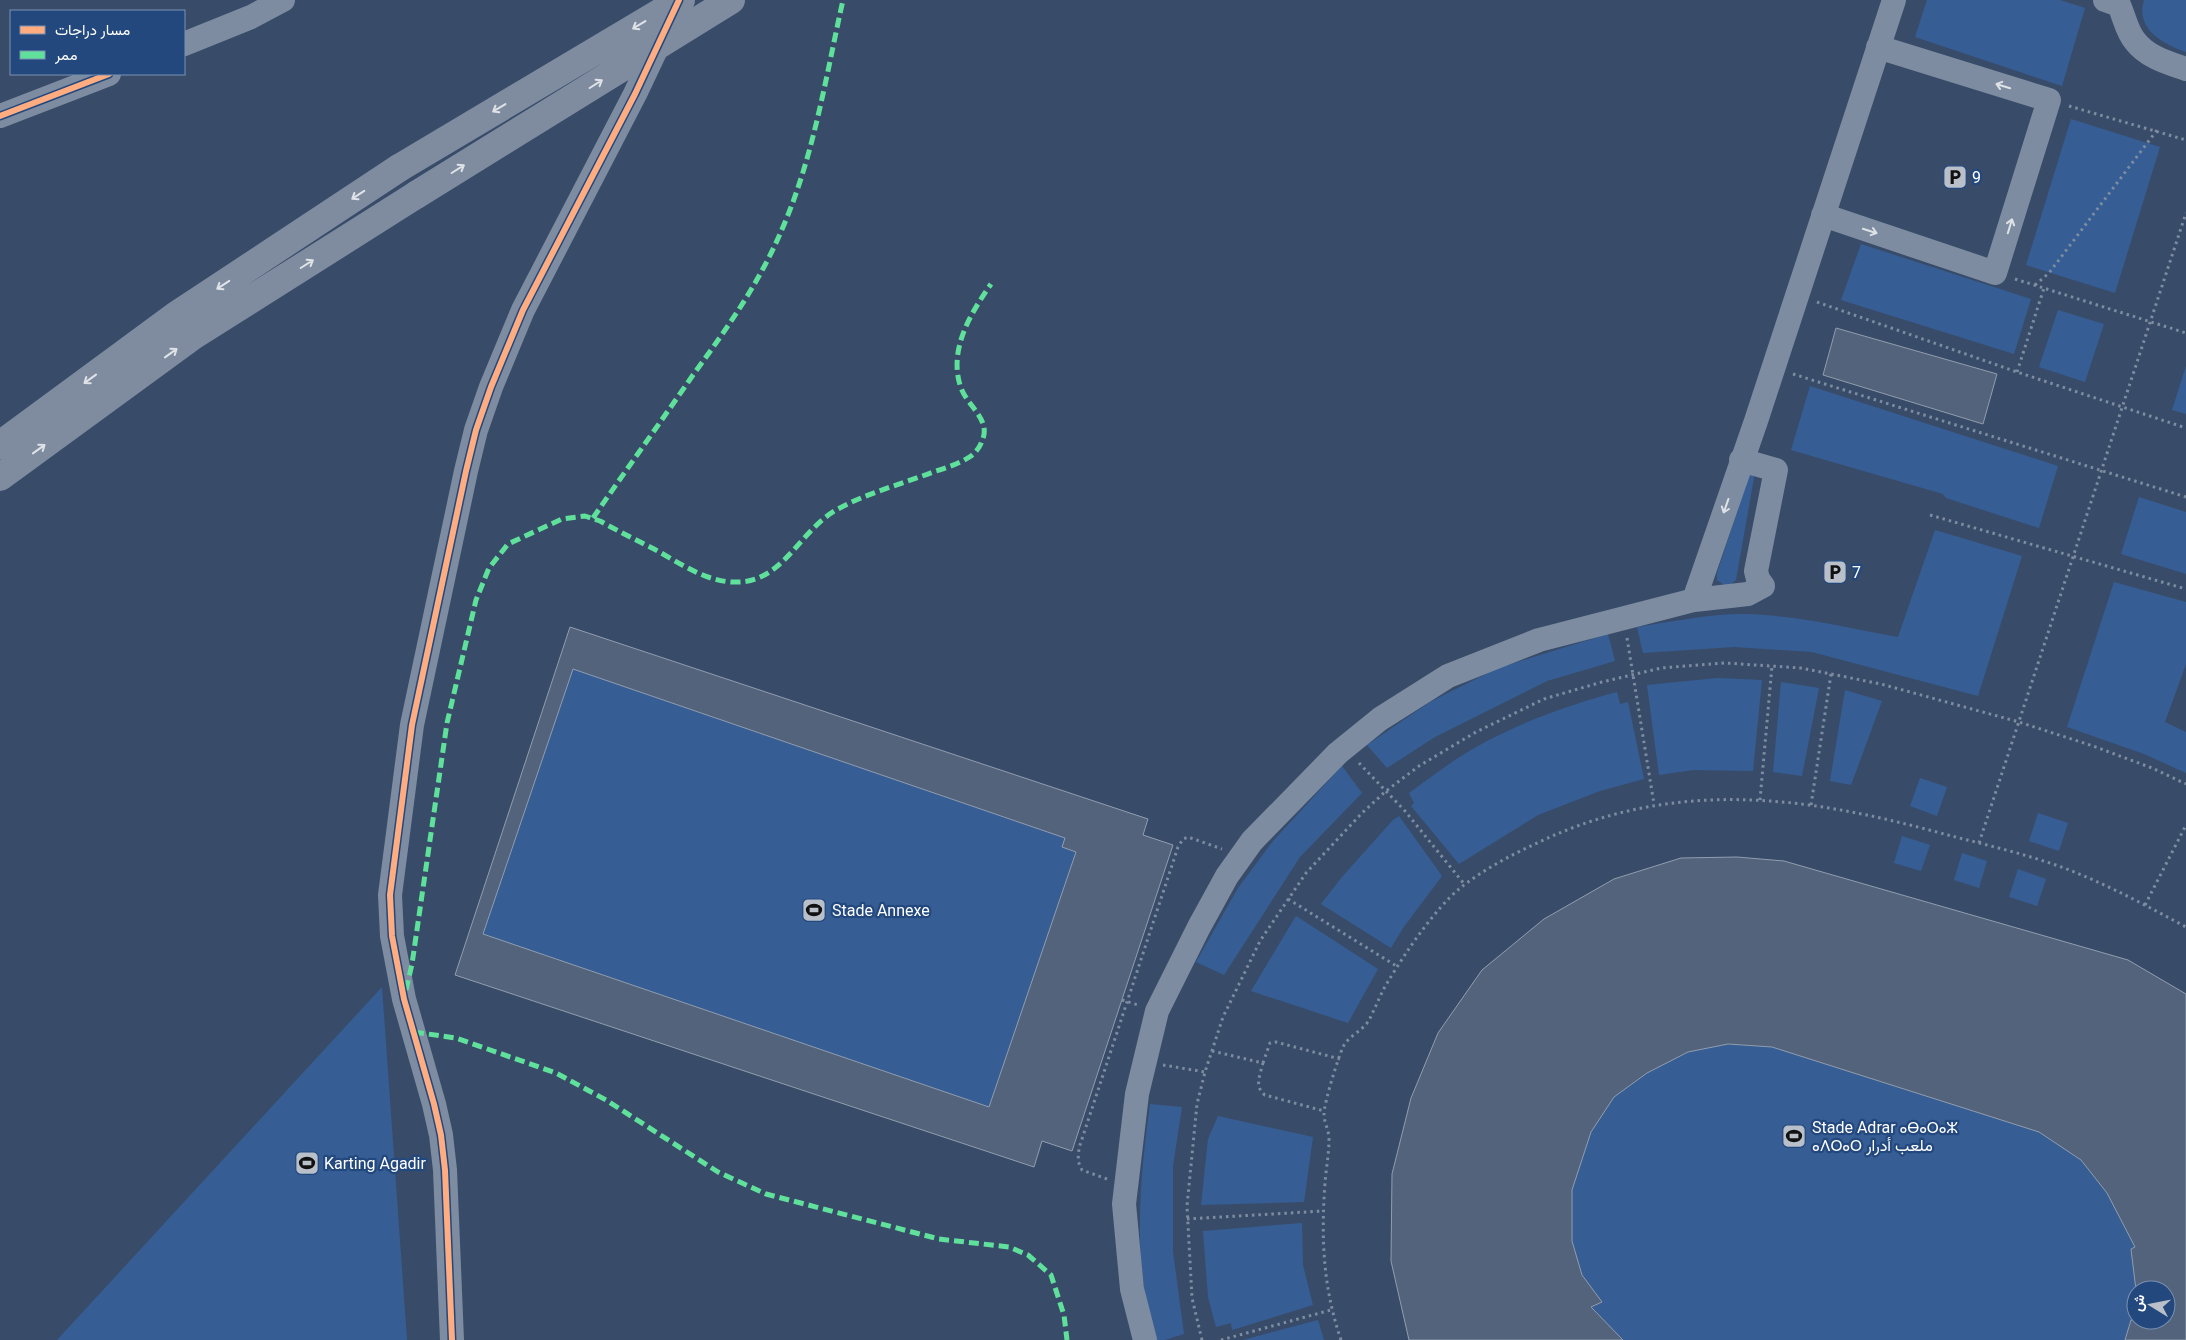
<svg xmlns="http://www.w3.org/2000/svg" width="2186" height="1340" font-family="Roboto,Vazirmatn,'Noto Sans Tifinagh',sans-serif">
<rect width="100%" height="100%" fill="#384c69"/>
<!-- green -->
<path fill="#365e95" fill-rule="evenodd" d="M1927,0H2060L2085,8L2062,86L1915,37Z
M2144,0H2186V52C2163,44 2135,29 2144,0Z
M2071,119L2160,147L2115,293L2026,265Z
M1861,244L2031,299L2014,354L1841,300Z
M2058,310L2104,324L2085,382L2039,367Z
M2186,366V414L2172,410Z
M1810,386L2058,466L2039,528L1946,498L1943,494L1791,450Z
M1751,470L1755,472L1736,580L1727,587L1717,580V573Z
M2139,497L2186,512V574L2121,554Z
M1935,530L2022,556L1978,696L1812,652L1734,647L1643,653L1637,627C1671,622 1708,614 1743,614C1795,615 1847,628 1898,637Z
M2114,582L2186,602V664L2165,722L2186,732V773L2144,754L2067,727Z
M570,627L1148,819L1143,835L1173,845L1072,1151L1042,1141L1034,1167L455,975Z
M1608,634L1615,661L1547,681L1435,737L1387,768L1367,745L1430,702L1498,668Z
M1717,678L1762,680L1753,771L1693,770L1659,775L1647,685Z
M1781,682L1819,688L1802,776L1773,772Z
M1845,690L1882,701L1851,785L1830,781Z
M1617,692L1620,704L1628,702L1644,779L1600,791L1538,815L1459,864L1411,806L1414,803L1409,793C1431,777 1453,760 1478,746C1519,723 1571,704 1617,692Z
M1342,766L1362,793L1300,857L1224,975L1196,962L1238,888L1273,841Z
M1920,778L1947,787L1937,816L1910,806Z
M2038,813L2068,823L2059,851L2029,841Z
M1399,816L1442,876L1403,928L1391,948L1321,904L1342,877L1393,820Z
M1902,836L1930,845L1921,871L1894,863Z
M1962,853L1987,861L1979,888L1954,880Z
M1737,857L1784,861L2128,960L2186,994V1340H1409L1391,1261L1438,1033L1482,970L1544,919L1614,879L1681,858ZM2136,1290H2166V1320H2136Z
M2018,869L2046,879L2037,906L2009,897Z
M1296,916L1378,969L1348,1023L1251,991Z
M382,987L407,1340H57Z
M1150,1104L1182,1107L1173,1166V1252L1184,1334L1165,1340H1152C1146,1301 1139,1261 1140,1222C1140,1182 1145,1143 1150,1104Z
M1218,1116L1313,1137L1304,1202L1201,1205L1208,1139Z
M1302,1223L1303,1265L1313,1305L1232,1330L1231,1323L1216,1327L1208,1297L1203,1231Z
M1318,1320L1324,1340H1243Z"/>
<!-- building -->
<path fill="#53637b" stroke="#919dae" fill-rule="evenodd" d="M1836,328L1997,374L1983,424L1823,375Z
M570,627L1148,819L1143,835L1173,845L1072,1151L1042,1141L1034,1167L455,975ZM573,669L1065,838L1062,847L1076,852L989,1107L483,934Z
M1737,857L1784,861L2128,960L2186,994V1340H2125L2131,1320H2166V1290H2136L2131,1249L2135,1247L2107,1193L2081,1160L2039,1132L1772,1047L1728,1044L1688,1052L1647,1073L1614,1097L1591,1132L1572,1190V1241L1582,1275L1602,1302L1591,1307L1623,1340H1409L1391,1261L1392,1174L1411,1098L1438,1033L1482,970L1544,919L1614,879L1681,858Z"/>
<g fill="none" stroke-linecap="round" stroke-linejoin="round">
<!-- path -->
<path stroke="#7d8ca0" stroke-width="3" stroke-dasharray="2.5 4" stroke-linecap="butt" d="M2069,106L2186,140
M2015,279L2186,333
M2035,285L2049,273L2157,130
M1817,302L2017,372L2186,428
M2017,372L2044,288
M1793,374L2186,497
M1930,515L2186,589
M1627,638L1654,804
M1359,763L1405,811L1465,885
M1760,800L1772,666
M1811,805L1831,674
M1979,843L2186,213
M1288,899L1398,967
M2145,905L2186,825
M1122,1000L1138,1005
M1212,1051L1263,1063C1260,1075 1254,1087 1265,1095L1324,1111
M1263,1063L1270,1043L1276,1042L1340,1059
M1163,1065L1205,1072
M1107,1179L1082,1170L1078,1161L1079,1148L1178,847L1183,839L1188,837L1222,849
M1187,1219L1323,1211
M1202,1340L1192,1298L1187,1206L1197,1104L1205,1072L1223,1017L1260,941L1306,873L1362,813L1386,791L1419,766L1476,732L1544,699L1602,682L1661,668L1725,663L1801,668L1881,684L2019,722L2093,746L2152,768L2186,784
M1221,1340L1331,1310
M1341,1340C1323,1287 1321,1239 1325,1183C1326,1169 1329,1154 1329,1139C1329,1130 1324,1123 1324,1114C1324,1103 1338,1058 1343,1047C1348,1036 1363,1031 1369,1020C1376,1007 1381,992 1389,980C1405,953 1435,909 1459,889C1481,871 1509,856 1535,844C1671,778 1803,795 1944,834C1986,845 2031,855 2072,871C2112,887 2149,907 2186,927"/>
<!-- minor -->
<path stroke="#7d8ca0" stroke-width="24" d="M2105,0L2119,5C2124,16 2127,32 2135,41C2147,57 2168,63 2186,69
M184,44L251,17L283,0
M0,116L109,74
M1823,215L1995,273L2049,100L1878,47
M1694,600L1756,421L1894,0
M452,1340L445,1170L441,1135L434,1104L404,999L392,936L390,895L412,725L466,471L476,430L491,387L523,310L635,94L661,39
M1145,1340L1132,1289L1124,1204L1137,1094L1157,1011L1199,927L1227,876L1252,841L1338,753L1380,719L1448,676L1539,640L1694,600L1748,594L1763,586L1758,579L1756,571L1776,470L1741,460"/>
<!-- highway -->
<path stroke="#7f8ca0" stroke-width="28" d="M0,445L175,316L399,168
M0,477L193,336L416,195"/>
<!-- highway-bridge -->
<path stroke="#7f8ca0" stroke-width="28" d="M399,168L681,0
M416,195L731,0"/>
<!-- quiet -->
<path stroke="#60e19b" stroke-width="5" stroke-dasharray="10 5" stroke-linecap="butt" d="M593,518C626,470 660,423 693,375C728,327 760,282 783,227C814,155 826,76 843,0
M406,990L412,964L447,723L476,600L489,568L508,544L562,519L585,516L600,521C618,531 636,540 654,549C680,563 707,583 737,582C784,582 800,529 838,509C867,493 902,484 933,472C946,468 959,464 971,456C976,452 980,447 982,441C992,419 966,406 960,385C949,348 971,313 991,284
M414,1032L456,1038L556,1073L606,1100L718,1172L766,1194L939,1239L1009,1247L1028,1255L1051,1275L1064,1315L1067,1340"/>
<!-- cycleway casing -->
<g stroke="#23487e" stroke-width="9">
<path id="cycleway" d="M0,116L109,74
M452,1340L445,1170L441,1135L434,1104L404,999L392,936L390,895L412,725L466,471L476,430L491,387L523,310L635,94L679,0"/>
</g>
<!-- cycleway -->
<use href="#cycleway" stroke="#ffac80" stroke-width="6"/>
</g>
<!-- one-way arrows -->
<defs><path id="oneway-shaft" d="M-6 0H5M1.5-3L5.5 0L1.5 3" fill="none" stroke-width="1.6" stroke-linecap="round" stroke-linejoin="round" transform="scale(1.25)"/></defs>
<g stroke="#dfe2e7">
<use href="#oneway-shaft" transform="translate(639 25) rotate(149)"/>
<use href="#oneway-shaft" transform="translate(596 84) rotate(-32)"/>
<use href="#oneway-shaft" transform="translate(499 108) rotate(149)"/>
<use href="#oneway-shaft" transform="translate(458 169) rotate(-32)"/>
<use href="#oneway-shaft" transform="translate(358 195) rotate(147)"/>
<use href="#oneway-shaft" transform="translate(307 264) rotate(-32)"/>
<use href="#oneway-shaft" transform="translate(223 285) rotate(147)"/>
<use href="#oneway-shaft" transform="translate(171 353) rotate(-36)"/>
<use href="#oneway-shaft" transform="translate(90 379) rotate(144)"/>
<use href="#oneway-shaft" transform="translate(39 449) rotate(-36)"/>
</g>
<g stroke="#dee2e7">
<use href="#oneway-shaft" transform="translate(2003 86) rotate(-163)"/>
<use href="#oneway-shaft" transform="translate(2010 226) rotate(-73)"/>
<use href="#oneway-shaft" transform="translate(1870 231) rotate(18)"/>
<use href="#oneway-shaft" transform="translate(1726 506) rotate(109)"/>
</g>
<!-- icons -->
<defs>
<g id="parking-square" transform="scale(1.25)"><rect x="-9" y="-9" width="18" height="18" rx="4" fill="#b9c0ca" stroke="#23487e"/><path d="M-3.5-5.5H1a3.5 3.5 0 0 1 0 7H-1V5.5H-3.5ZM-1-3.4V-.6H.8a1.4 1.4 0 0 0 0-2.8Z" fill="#111"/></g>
<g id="stadium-square" transform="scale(1.25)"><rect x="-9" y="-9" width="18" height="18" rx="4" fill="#b9c0ca" stroke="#23487e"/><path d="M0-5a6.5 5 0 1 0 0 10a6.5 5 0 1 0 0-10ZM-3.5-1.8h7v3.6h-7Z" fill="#111"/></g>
</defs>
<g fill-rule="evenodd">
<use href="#parking-square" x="1955" y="177"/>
<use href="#parking-square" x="1835" y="572"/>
<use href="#stadium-square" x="814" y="910"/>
<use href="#stadium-square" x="1794" y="1136"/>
<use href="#stadium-square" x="307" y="1163"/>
</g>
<g text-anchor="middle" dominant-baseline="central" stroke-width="4.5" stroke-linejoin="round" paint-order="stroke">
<!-- poi labels -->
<g font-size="16" fill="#fff" stroke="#23487e" text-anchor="start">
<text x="1972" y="177">9</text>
<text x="1852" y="572">7</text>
<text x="832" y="910">Stade Annexe</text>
<text x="1812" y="1127">Stade Adrar ⴰⴱⴰⵔⴰⵣ<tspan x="1812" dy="18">ⴰⴷⵔⴰⵔ ملعب أدرار</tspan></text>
<text x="324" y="1163">Karting Agadir</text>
</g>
</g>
<!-- legend -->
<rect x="10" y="10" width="175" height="65" fill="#23487e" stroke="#7b91b2"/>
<rect x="20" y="26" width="25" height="8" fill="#ffac80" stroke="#7b91b2"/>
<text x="55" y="35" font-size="15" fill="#ffffff">مسار دراجات</text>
<rect x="20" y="51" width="25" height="8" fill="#60e19b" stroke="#7b91b2"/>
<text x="55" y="60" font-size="15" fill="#ffffff">ممر</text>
<!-- north arrow -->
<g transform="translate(2151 1305) rotate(280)"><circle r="24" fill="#23487e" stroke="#7b91b2"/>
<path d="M0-4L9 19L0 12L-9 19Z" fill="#b9c0ca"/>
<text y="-8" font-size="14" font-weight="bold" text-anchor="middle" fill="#ffffff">ش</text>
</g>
</svg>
